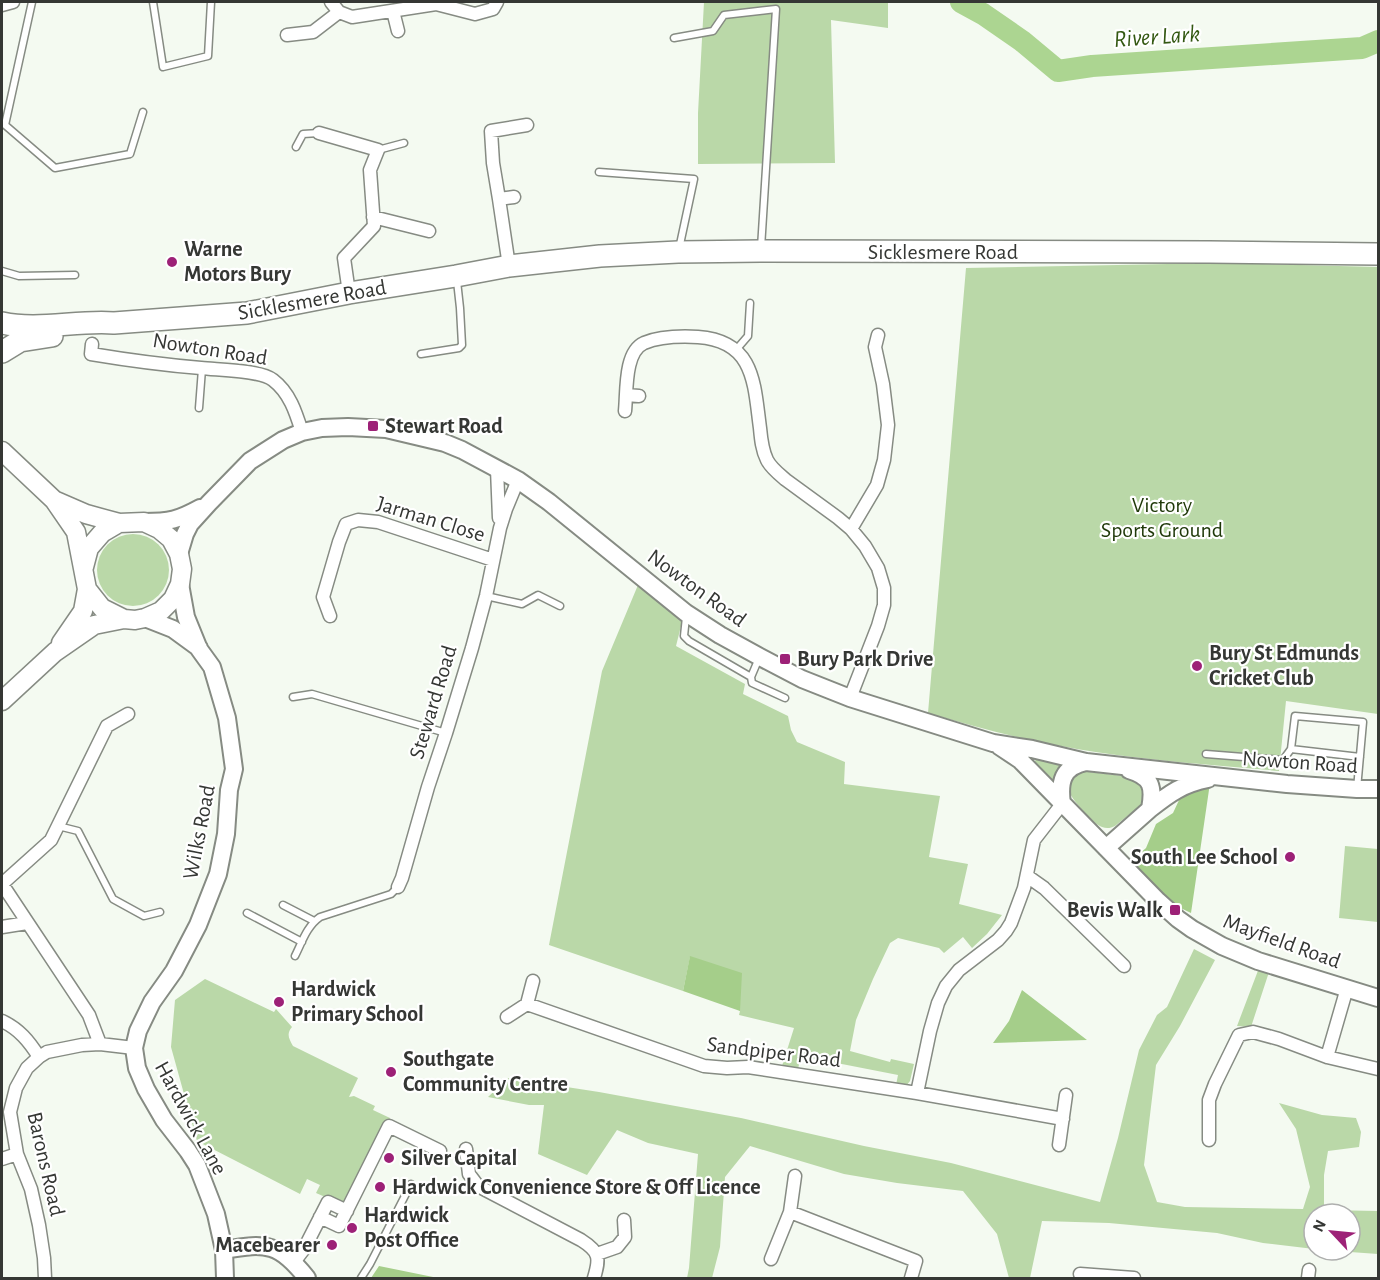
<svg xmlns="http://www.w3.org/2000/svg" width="1380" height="1280" font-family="'Alegreya Sans',sans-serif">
<rect width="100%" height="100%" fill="#f4faf1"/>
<!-- green -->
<path fill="#bad8a8" d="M704,2H888V28L831,20L835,163L698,164V113Z
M1219,263L1378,267V714L1286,701L1279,771C1206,764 1133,760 1061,746C1016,738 972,726 928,713L966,268Z
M97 570a36 36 0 1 1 72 0a36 36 0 1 1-72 0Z
M638,585L682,622L676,646L745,684L743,694L788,716L791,730L797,742L845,762L844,784L940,796L929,857L968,864L959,904L1002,915L987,934L972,948L963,937L944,953L939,948L898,938L890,943L873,979L856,1020L850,1051L890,1062L891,1059L914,1064L910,1081L906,1086L896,1085L898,1075L801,1056L798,1069L782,1066L794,1028L739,1015L740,1011L690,957L683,991L549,945L602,671Z
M1037,758L1065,764L1055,785L1035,766V761Z
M1082,771L1131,777L1142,785L1144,795L1142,804L1115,826C1111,828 1107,829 1102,827C1096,825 1092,819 1087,815C1074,801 1056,784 1082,771Z
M1345,846L1378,849V922L1339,918Z
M1194,949L1215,960L1180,1026L1156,1065L1144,1165L1157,1202L1185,1207L1303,1209L1310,1187L1296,1129L1279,1103L1322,1115L1356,1118L1361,1132L1359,1147L1328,1151L1324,1175V1210L1378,1211V1254L1322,1250H1350V1214H1314V1249L1263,1243L1217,1233L1109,1223L1042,1221L1030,1278H1009L997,1234L963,1191L897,1183L844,1174L750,1146L725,1177L720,1247L712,1278H687L689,1268L698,1154L648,1143L617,1130L587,1175L538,1154L544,1105H529L488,1097L508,1078L599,1092L741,1118L864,1146L951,1163L1100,1202L1118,1138L1139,1050L1157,1015L1167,1007Z
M1259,968L1269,972L1251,1027L1237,1026Z
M205,979L274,1012L276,1009L292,1027C286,1034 289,1039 293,1046L358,1078L349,1097L354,1096L375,1106L373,1110L390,1118L346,1206L316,1193L320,1185L307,1179L300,1194L197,1141L171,1047L175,1000Z"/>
<!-- forest -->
<path fill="#a5ce8a" d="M1210,783L1191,913L1168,902L1138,870V855L1146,848L1156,824L1173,813L1180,798Z
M690,956L742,973L740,1011L683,991Z
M1022,990L1087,1040L993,1043L1009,1021Z
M379,1266L438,1278H371Z"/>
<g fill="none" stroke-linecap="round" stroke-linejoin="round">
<!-- river -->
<path stroke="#acd591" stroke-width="22" d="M961,2L983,14L1022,41L1058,71L1092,66L1362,48L1378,41"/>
<!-- lane casing -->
<g stroke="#868b83" stroke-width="9">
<path id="lane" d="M32,2L5,125L55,168L130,154L143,112
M153,2L163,67L208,56L211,2
M674,38L713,31L724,15L776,9L761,248
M296,147L303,134L319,133
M378,150L404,143
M599,172L694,179L679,249
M2,271L19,276L75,275
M735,351L748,336L750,303
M421,354L459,348L462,345L460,308L457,281
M199,408L202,369
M486,596L522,604L538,595L560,606
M686,617L684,636L689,641L751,677
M759,658L751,677L752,683L785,698
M293,697L312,694L446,733
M1206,754L1283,760L1291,749
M1357,789L1363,722L1295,716L1291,749L1360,757
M58,826L78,831L113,899L144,916L160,912
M283,905L314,921
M247,913L302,942
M295,956C302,942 307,926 320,917L391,894L398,887
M361,1278L370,1264L411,1184"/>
</g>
<!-- street casing -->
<g stroke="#868b83" stroke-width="15">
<path id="street" d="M331,2L339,12L352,17L436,4L475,14L493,9L497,2
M2,5L13,2
M393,11L398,31
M287,35L313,32L339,12
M319,133L378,150L370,170L374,226L344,258L349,293
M499,199L493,163L491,131L527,125
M373,217L429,231
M509,266L499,199L514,197
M92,344L91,354C127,360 164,365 201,368C218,370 260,370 273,380C290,393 296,413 302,432
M626,395L639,396
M625,411C627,392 624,352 644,343C661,336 680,336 698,337C755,341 754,384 760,428C761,439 762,450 767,460C771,468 779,474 786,480L838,518L851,529L865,546L878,568L884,588V605L878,626L850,698
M497,469L499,518
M851,529L877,485L884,460L888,425L883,384L875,347L878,335
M330,616L323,597L339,542L346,524L358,520L378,522L493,560
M1027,876L1044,888L1124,966
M2,884L51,840L107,726L128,714
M2,884L89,1015L100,1044
M398,887L402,878L428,787L446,733L472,648L486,596L500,528L506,509L518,480
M2,927L27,923
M527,1004L704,1066L727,1068L748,1067L917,1093L1063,1119
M507,1017L527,1004L533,981
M2,1021C19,1029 29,1041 39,1057
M1327,1057L1347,988
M917,1093L930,1031L938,1003L946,986L959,970L998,940L1006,931L1011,923L1024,888L1034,840L1062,804
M1209,1140V1100L1215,1084L1239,1035L1253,1032L1279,1039L1327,1057L1378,1069
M1059,1145L1066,1095
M466,1149L469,1174L478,1186L581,1240C600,1252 600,1258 594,1278
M2,1159L17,1154
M790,1212L916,1261L911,1278
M320,1217L339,1226L389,1126L440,1151
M597,1254L617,1247L625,1237L624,1220
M771,1259L790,1212L795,1176
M294,1262L304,1249L328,1202L347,1211
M1080,1274L1134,1278
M45,1278L44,1258L39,1225L31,1189L17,1154L10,1112L16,1088L27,1068L39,1057L47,1052L82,1045L100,1044L134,1048
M1308,1278L1309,1270"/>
</g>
<!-- secondary casing -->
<g stroke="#868b83" stroke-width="20">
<path id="secondary" d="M144,522C170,522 178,520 200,508
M179,554L185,534L190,524L209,503L250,461L283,440L302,432L322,428L348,427L386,429L445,443L462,450L518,480L549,502L686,613L720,635L760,657L802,679L850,698L993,743L1032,749L1086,762L1287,784L1357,789H1378
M180,584L186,617L199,649L212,667L227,718L234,769L229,790L226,834L218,874L198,925L174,971L152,1002L138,1031L134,1048L137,1068L146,1089L164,1120L188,1151L197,1165L216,1214L224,1250L225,1278
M145,618L173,629L199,648
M999,746L1020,760L1158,901L1178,919L1192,929L1222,946L1258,961L1378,998
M1062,804C1059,782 1062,767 1086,762
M1150,809C1170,793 1183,784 1208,779
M1106,848L1150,809C1154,787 1152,777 1129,770
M224,1250C268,1242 279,1244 307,1278"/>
</g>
<!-- primary casing -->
<g stroke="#868b83" stroke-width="21">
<path id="primary" d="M2,451L54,500L76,532L87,589L102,608L124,619L135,620L145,618L161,611L173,599L180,584L182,569L179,554L171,539L159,529L144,522L119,523L102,533L89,548L84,567
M56,501L86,514L119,523
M61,643L83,611L87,589
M2,701L55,652L94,625L124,619"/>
</g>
<!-- highway casing -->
<g stroke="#868b83" stroke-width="24">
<path id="highway" d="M2,323C38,331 77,320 114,323L247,313L349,293L456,276L509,266L600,256L678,252L761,251L1209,252L1378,254
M2,352L20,341L52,336"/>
</g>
<!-- lane -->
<use href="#lane" stroke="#fff" stroke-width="6"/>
<!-- street -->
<use href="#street" stroke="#fff" stroke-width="12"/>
<!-- secondary -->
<use href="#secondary" stroke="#fff" stroke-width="16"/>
<!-- primary -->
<use href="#primary" stroke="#fff" stroke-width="18"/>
<!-- highway -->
<use href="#highway" stroke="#fff" stroke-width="21"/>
</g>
<!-- markers -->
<g fill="#9d2177" stroke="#fff" stroke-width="2">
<circle cx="172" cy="262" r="6"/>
<rect x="367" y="420" width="12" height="12" rx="3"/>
<rect x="779" y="653" width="12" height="12" rx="3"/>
<circle cx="1197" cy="666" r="6"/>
<circle cx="1290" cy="857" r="6"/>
<rect x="1169" y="904" width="12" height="12" rx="3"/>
<circle cx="279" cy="1002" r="6"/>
<circle cx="391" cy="1072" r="6"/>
<circle cx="389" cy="1158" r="6"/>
<circle cx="380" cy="1187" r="6"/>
<circle cx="352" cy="1228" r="6"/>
<circle cx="332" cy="1245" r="6"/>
</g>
<g text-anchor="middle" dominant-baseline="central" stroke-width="4.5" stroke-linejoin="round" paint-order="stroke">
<!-- poi labels -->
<g font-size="22" font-weight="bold" fill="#353734" stroke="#fff" text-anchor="start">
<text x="184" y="249">Warne<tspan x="184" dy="25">Motors Bury</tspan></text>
<text x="385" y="426">Stewart Road</text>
<text x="1209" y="653">Bury St Edmunds<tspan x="1209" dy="25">Cricket Club</tspan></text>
<text x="797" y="659">Bury Park Drive</text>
<text x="1278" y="857" text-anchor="end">South Lee School</text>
<text x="1163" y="910" text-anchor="end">Bevis Walk</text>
<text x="291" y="989">Hardwick<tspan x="291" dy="25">Primary School</tspan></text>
<text x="403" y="1059">Southgate<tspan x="403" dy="25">Community Centre</tspan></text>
<text x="401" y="1158">Silver Capital</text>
<text x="392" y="1187">Hardwick Convenience Store &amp; Off Licence</text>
<text x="364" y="1215">Hardwick<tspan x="364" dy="25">Post Office</tspan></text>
<text x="320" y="1245" text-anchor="end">Macebearer</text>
</g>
<!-- street labels -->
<g font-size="22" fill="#353734" stroke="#fff">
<text x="943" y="252">Sicklesmere Road</text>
<text transform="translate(312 300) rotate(-10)">Sicklesmere Road</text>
<text transform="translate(210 349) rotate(9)">Nowton Road</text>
<text transform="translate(431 519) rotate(17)">Jarman Close</text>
<text transform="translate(697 588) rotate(36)">Nowton Road</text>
<text transform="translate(433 702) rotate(-73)">Steward Road</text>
<text transform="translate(1300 762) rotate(4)">Nowton Road</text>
<text transform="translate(199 832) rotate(-79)">Wilks Road</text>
<text transform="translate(1282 941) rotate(20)">Mayfield Road</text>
<text transform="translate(774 1052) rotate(7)">Sandpiper Road</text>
<text transform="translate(191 1118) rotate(61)">Hardwick Lane</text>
<text transform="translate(46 1164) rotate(77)">Barons Road</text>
</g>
<!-- park labels -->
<g font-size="22" fill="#1e3808" stroke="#fff">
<text x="1162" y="505">Victory<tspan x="1162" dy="25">Sports Ground</tspan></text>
</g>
<!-- water labels -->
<g font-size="24" font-style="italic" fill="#335812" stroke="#fff">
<text transform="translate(1157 37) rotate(-4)">River Lark</text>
</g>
</g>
<!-- border -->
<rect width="1380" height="1280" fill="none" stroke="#353734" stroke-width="6"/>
<!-- north arrow -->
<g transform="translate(1332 1232) rotate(296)"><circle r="28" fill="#ffffff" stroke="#aeafae" stroke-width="1.5"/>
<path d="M0-4.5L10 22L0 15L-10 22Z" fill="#9d2177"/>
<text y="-9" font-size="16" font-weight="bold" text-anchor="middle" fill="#353734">N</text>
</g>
</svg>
